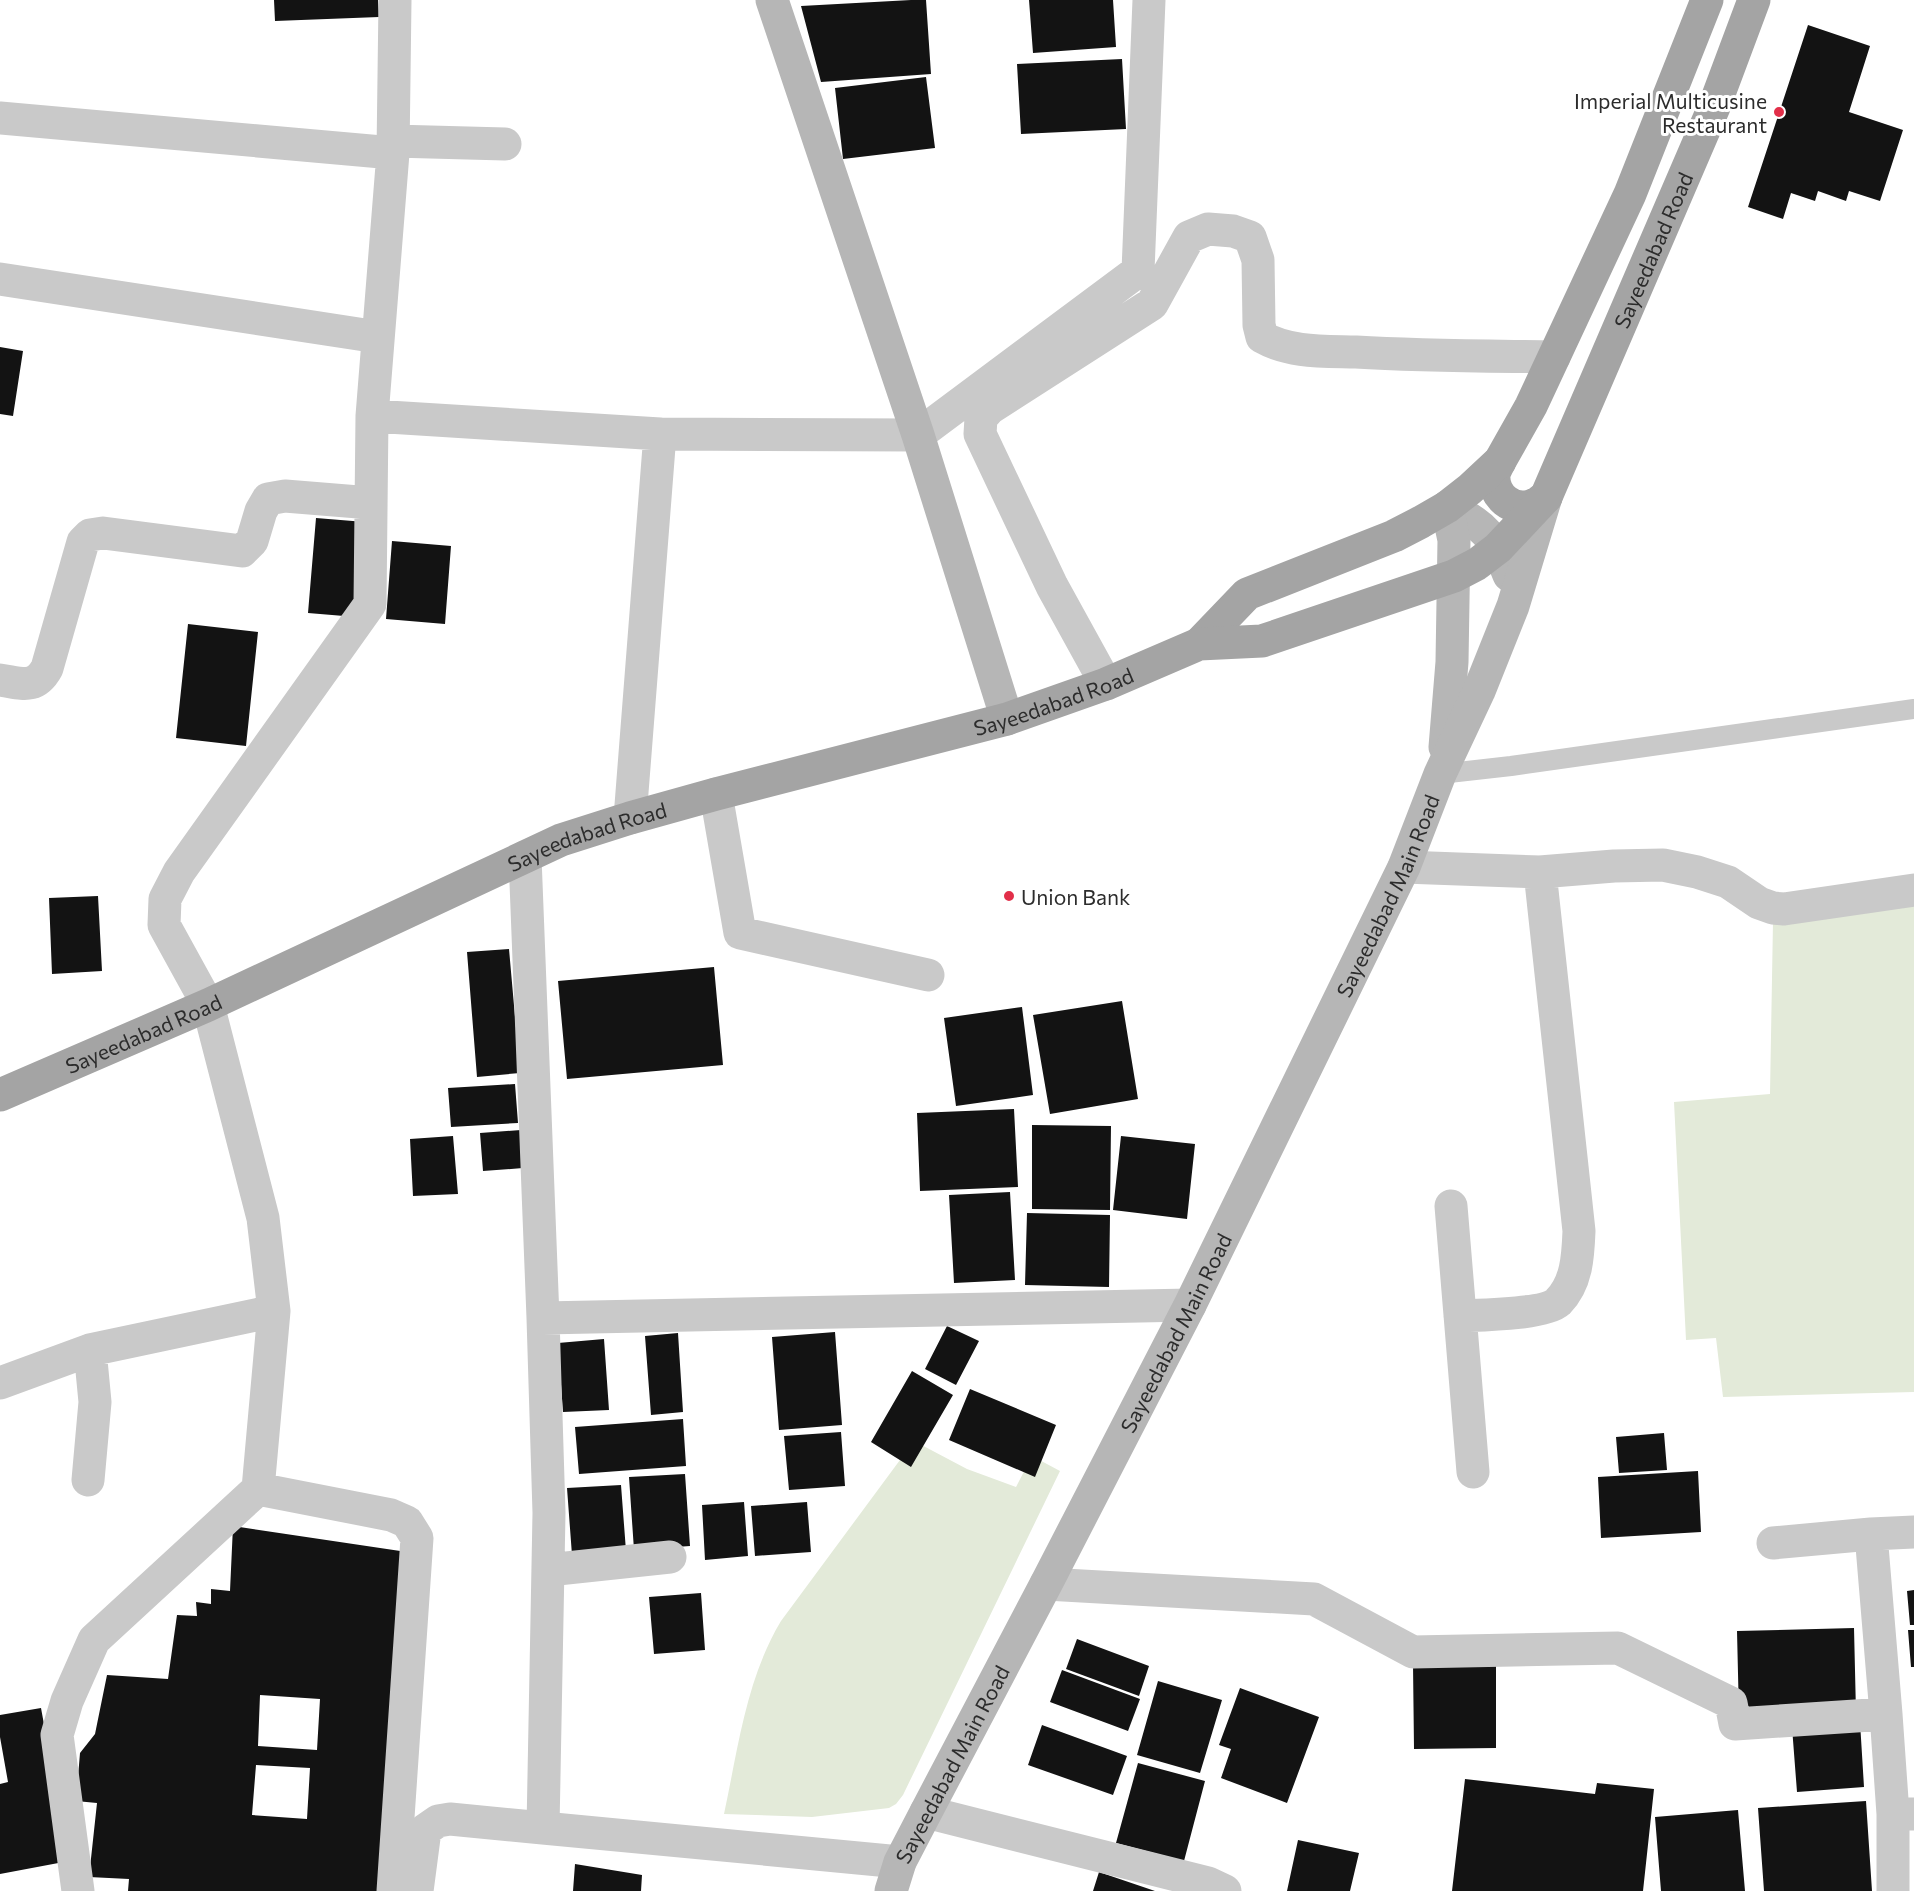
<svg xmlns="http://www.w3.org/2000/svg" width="1914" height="1891" font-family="Commissioner,sans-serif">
<rect width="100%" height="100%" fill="#fff"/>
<!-- green -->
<path fill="#e3ead9" d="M1914,904V1392L1723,1397L1716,1338L1686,1340L1674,1102L1770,1094L1773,921Z
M914,1441L967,1469L1016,1487L1032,1456L1060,1471L903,1795L896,1804L889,1808L812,1817L724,1814C738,1749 746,1679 781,1621Z"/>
<!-- building -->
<path fill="#131313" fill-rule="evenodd" d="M274,0H378L379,17L275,21Z
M911,0H926L931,74L821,82L801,6Z
M1029,0H1113L1116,47L1033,53Z
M1808,25L1870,46L1849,112L1903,130L1880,201L1849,191L1846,201L1818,191L1815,201L1791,193L1783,219L1748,207Z
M1122,59L1126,129L1021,134L1017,64Z
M926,77L935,148L843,159L835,88Z
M0,347L23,351L13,416L0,414Z
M316,518L365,522L356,617L308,613Z
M392,541L451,546L445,624L386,619Z
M188,624L258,632L246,746L176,738Z
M98,896L102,971L52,974L49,898Z
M509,949L520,1073L477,1077L467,952Z
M714,967L723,1065L567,1079L558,981Z
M1122,1001L1138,1099L1050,1114L1033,1015Z
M1022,1007L1033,1095L956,1106L944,1018Z
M515,1084L518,1123L451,1127L448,1088Z
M1014,1109L1018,1187L920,1191L917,1113Z
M1032,1125L1111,1126L1110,1210L1032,1209Z
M521,1130L523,1168L483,1171L480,1133Z
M453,1136L458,1194L413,1196L410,1139Z
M1121,1136L1195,1144L1187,1219L1113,1210Z
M1010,1192L1015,1280L954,1283L949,1195Z
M1027,1213L1110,1215L1109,1287L1025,1285Z
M947,1326L979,1341L956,1385L925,1369Z
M835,1332L842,1425L779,1430L772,1337Z
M678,1333L683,1412L651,1415L645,1336Z
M604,1339L609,1410L563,1412L558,1343Z
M912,1371L953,1395L911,1467L871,1442Z
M970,1389L1056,1425L1035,1477L949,1440Z
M683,1419L686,1466L579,1474L575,1427Z
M841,1432L845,1486L789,1490L784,1436Z
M1664,1433L1667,1470L1619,1473L1616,1437Z
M1698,1471L1701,1532L1601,1538L1598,1477Z
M685,1474L690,1546L634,1550L629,1477Z
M621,1485L626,1551L572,1555L567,1488Z
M744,1502L748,1556L705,1560L702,1505Z
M807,1502L811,1552L755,1556L751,1506Z
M233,1526L407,1552L383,1891H128L129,1879L89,1877L97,1803L76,1801L80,1753L95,1734L107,1675L168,1679L177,1615L197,1616L196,1602L211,1604V1589L230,1591ZM260,1695L320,1699L317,1750L258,1746ZM256,1765L310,1768L307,1819L252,1815Z
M1914,1590V1625H1910L1907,1591Z
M701,1593L705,1650L654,1654L649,1597Z
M1854,1628L1856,1713L1739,1716L1737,1631Z
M1908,1630H1914V1667H1911Z
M1077,1639L1149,1666L1139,1696L1066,1669Z
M1496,1663V1748L1414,1749L1413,1664Z
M1062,1670L1140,1699L1128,1731L1050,1702Z
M1158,1681L1222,1700L1200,1773L1137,1755Z
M1240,1688L1319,1717L1287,1803L1221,1778L1231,1749L1219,1745Z
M41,1708L69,1861L0,1874V1784L8,1782L0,1737V1715Z
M1860,1722L1864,1787L1797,1792L1792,1727Z
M1042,1725L1127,1756L1113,1795L1028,1765Z
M1138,1763L1205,1781L1184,1861L1116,1843Z
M1465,1779L1595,1794L1597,1783L1654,1789L1643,1891H1452Z
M1866,1801L1872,1891H1764L1758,1808Z
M1738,1810L1745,1891H1661L1655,1817Z
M1298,1840L1359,1853L1350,1891H1287Z
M575,1864L642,1875L641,1891H573Z
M1099,1872L1155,1891H1093Z"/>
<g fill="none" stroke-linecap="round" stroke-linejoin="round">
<!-- lane -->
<path stroke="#c9c9c9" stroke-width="20" d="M1440,774L1511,766L1914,709"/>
<!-- street -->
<path stroke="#c9c9c9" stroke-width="33" d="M0,118L393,153
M393,141L505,144
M0,279L378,337
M372,416L660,434L918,435L1138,271L1149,0
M0,680C22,683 35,690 47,668L83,542L90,535L103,533L242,551L252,541L261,511L268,499L285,496L371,503
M1106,684L1052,586L980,434L981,418L990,408L1152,304L1189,237L1208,229L1233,231L1250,237L1258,260L1259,325L1262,337C1290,353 1325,351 1356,352C1422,356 1488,356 1554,357
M716,794L740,933L928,975
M630,818L660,434
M1404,867L1540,872L1614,866L1663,865L1697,872L1728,882L1759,903L1773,908L1784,909L1914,890
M1451,1206L1473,1472
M1460,1316C1480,1315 1545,1314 1558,1302C1577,1283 1578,1256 1579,1231L1540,872
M543,1318L1190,1305
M0,1383L90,1350L274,1311
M88,1480L95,1402L90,1350
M258,1489L391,1515L407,1522L417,1538L393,1891
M1871,1534L1886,1714L1893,1814
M1773,1543L1871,1534L1914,1532
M548,1570L670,1557
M1046,1584L1314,1599L1413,1652L1618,1648L1731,1703L1735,1724L1886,1714
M926,1812L1208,1883L1225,1891
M543,1828L900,1862
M78,1891L57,1735L67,1701L94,1640L258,1489L274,1311L263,1218L208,1005L164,925L165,899L179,872L370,604L372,416L393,153L395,0
M417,1891L425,1830L438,1821L450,1819L543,1828L549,1513L543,1318L525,857
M1893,1891V1814H1913"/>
<!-- secondary -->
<g stroke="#b6b6b6" stroke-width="33">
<path d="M772,0L918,435L1007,719"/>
<path d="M1447,507C1485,524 1494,537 1509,575"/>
<path d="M1445,747L1452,662L1454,540L1447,507"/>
<path id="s1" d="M891,1891L900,1862L926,1812L1046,1584L1190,1305L1404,867L1440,774L1479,691L1513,606L1546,497"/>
</g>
<!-- primary -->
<g stroke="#a4a4a4" stroke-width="33">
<path d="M1500,461C1498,465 1495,470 1494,474C1492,496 1513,513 1533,505C1538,504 1542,499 1546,497"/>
<path d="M1199,644L1247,594L1394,536L1421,522L1447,507L1470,489L1500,461L1531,406L1630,194L1707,0"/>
<path id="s2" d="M0,1095L208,1005L561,840L630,818L716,794L1007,719L1106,684L1199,644L1262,641L1454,576L1477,564L1498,548L1546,497L1714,107L1754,0"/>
</g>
</g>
<!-- markers -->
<g fill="#e22f49" stroke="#fff" stroke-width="2">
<circle cx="1779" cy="112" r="6"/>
<circle cx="1009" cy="896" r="6"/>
</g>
<g text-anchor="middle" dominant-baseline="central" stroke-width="6" stroke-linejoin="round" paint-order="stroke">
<!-- poi labels -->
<g font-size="21" fill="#2c2c2c" stroke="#fff" text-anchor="end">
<text x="1767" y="100">Imperial Multicusine<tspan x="1767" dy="24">Restaurant</tspan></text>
<text x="1021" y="896" text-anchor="start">Union Bank</text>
</g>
<!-- street labels -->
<g font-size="21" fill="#2c2c2c" stroke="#fff">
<text stroke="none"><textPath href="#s2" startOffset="1942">Sayeedabad Road</textPath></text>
<text stroke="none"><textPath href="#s2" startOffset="1128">Sayeedabad Road</textPath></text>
<text stroke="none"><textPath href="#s2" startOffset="642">Sayeedabad Road</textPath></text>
<text stroke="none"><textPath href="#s1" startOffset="1113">Sayeedabad Main Road</textPath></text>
<text stroke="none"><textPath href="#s2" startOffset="156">Sayeedabad Road</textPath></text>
<text stroke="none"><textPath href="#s1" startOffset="627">Sayeedabad Main Road</textPath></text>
<text stroke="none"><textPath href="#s1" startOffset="141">Sayeedabad Main Road</textPath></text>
</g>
</g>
</svg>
